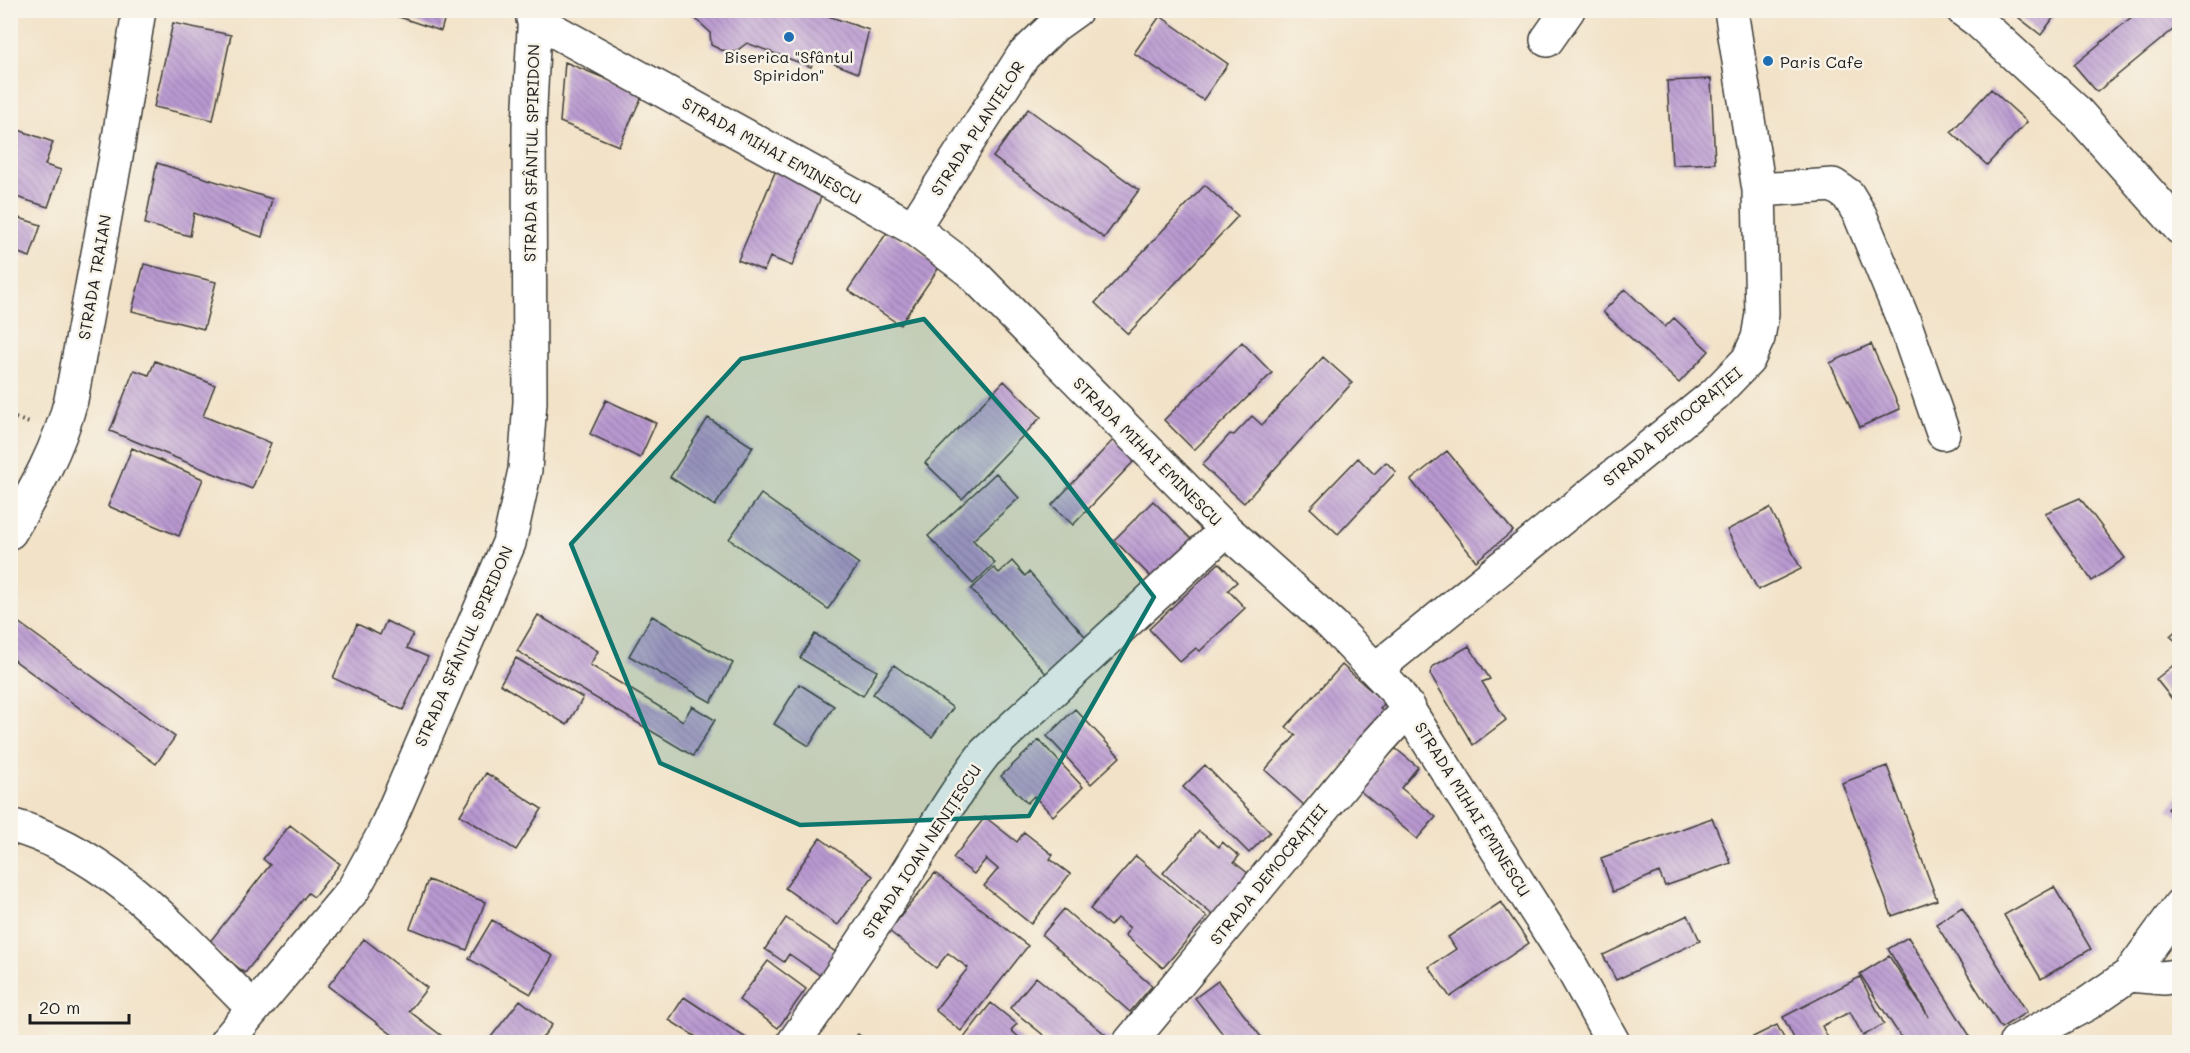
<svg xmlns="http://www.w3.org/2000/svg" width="2190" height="1053" font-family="Mali,sans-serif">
<defs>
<pattern id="building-back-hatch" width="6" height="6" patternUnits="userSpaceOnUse" patternTransform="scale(1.5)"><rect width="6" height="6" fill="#b999d1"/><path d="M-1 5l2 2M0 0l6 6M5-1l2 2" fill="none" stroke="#967ca9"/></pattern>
</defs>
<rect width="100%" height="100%" fill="#f7f3e8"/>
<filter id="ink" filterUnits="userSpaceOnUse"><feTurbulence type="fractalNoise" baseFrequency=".0167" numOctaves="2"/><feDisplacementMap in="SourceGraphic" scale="12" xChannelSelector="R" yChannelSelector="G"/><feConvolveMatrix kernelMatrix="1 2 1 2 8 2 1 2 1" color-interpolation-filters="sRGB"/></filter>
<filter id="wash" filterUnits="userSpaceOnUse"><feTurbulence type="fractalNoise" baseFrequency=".008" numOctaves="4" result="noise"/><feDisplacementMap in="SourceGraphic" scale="24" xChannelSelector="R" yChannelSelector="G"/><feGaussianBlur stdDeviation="1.35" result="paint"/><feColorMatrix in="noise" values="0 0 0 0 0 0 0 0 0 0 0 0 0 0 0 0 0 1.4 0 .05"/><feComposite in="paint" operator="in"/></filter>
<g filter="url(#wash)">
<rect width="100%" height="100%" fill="#f2e2c7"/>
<g id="blocks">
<!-- building -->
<path fill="url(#building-back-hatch)" d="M378,10H447L441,31Z
M686,10H830L828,16L869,30L858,73L815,56L811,67L747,43L735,52L721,50L711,45L710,32Z
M2009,10H2059L2041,35Z
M2140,10H2180V24L2097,92L2074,65Z
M1160,16L1228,64L1203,100L1134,53Z
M173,23L231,35L213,120L154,107Z
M565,62L643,94L619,146L560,122Z
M1711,79L1715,163L1672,165L1667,81Z
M1991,89L2027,122L1987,165L1951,132Z
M1028,109L1139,190L1104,238L993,157Z
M10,127L53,142L45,165L61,170L48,207L10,195Z
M157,163L272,199L262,237L194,213L190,236L145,224Z
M776,170L824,190L792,266L770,257L764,271L738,260Z
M1205,185L1238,216L1128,334L1095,303Z
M10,215L41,225L30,257L10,250Z
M888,231L940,266L900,325L848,290Z
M144,264L216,282L204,329L132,311Z
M1625,289L1665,327L1674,318L1709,351L1679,383L1603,312Z
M1242,342L1272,373L1194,450L1164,420Z
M1871,344L1900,409L1860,427L1830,363Z
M1323,357L1352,383L1244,503L1202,465L1230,434L1234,435L1252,416L1262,425Z
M155,361L215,385L203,416L271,443L252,489L110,431L134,370L149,375Z
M1004,381L1041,417L962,499L925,463Z
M606,400L656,423L640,458L590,434Z
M708,418L753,447L715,506L670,477Z
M1114,439L1136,459L1073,525L1052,505Z
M132,448L203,479L179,536L108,506Z
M1447,451L1513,531L1476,561L1411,480Z
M1358,458L1374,474L1386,462L1396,472L1338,534L1310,508Z
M996,473L1019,498L973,540L995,563L973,584L928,536Z
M761,494L859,564L828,609L729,539Z
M2080,498L2125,558L2092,581L2045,513Z
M1153,501L1193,541L1154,580L1114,540Z
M1770,508L1801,569L1758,590L1727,530Z
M1012,561L1025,576L1029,572L1090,642L1049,677L971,589L994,568L999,573Z
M1219,563L1237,582L1228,590L1245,608L1200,651L1196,648L1180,662L1149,629Z
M538,615L598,651L590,665L683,721L692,706L715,720L693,756L517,651Z
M652,616L733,663L711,702L629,656Z
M386,621L413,634L407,648L428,657L403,710L333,678L357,624L380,635Z
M18,622L175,737L156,764L10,657V632Z
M2180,627V645L2170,636Z
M815,634L877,671L863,696L800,658Z
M1469,646L1490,679L1482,682L1506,720L1473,745L1430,674L1432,667Z
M516,658L583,698L567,725L500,684Z
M2180,660V709L2156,679Z
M894,665L953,708L932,737L873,694Z
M1342,665L1385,703L1380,709L1386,714L1305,806L1265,770L1296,735L1286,727Z
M799,684L834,706L809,746L774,724Z
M1075,709L1120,757L1091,784L1047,736Z
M1039,740L1083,787L1053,816L1034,796L1027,803L1001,776Z
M1395,748L1418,767L1401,788L1436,817L1417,839L1359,790Z
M1205,765L1270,832L1249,853L1183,787Z
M1887,766L1937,900L1892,916L1842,783Z
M486,773L542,809L516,850L460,815Z
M2180,794V818L2168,809Z
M985,817L1017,842L1024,832L1053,855L1050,859L1070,874L1031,924L984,886L998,869L986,859L974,874L953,858Z
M1712,818L1731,863L1665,886L1659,872L1613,892L1601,858Z
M290,825L340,864L314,897L308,893L245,973L208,944L270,865L263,859Z
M1199,831L1219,847L1222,842L1239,856L1234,862L1250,875L1215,917L1163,873Z
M820,838L873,876L838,925L785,888Z
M1136,856L1207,917L1163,968L1125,935L1130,928L1117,918L1110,926L1090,909Z
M935,873L1028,946L961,1031L935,1010L968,968L948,953L936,968L889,931Z
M428,880L485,902L467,950L410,928Z
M2054,887L2091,949L2041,979L2004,915Z
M1501,902L1529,943L1450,997L1429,967L1456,949L1448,937Z
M1962,907L2027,1012L2001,1028L1936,924Z
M1064,909L1152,986L1130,1012L1042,935Z
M1688,915L1700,941L1616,980L1603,955Z
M786,918L837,953L821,976L789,954L784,962L765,949Z
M492,920L553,956L531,994L469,959Z
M1908,937L1973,1041L1971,1042H1904L1860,974L1889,956L1929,1017L1888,949Z
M364,939L427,988L409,1011L450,1042H402L328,986Z
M768,961L806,989L778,1028L739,1000Z
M1036,977L1111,1039L1108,1042H1052L1010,1008Z
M1860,977L1884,1024L1863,1036L1850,1012L1822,1026L1830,1042H1796L1783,1017Z
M1218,981L1265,1042H1229L1195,998Z
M684,997L752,1042H704L669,1020Z
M520,1000L552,1025L539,1042H487Z
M991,1003L1017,1024L1011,1030L1024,1042H968L963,1039Z
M1777,1025L1786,1042H1743Z
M858,1034L869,1042H851Z"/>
</g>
</g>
<g filter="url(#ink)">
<use href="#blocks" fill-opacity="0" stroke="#3c3a36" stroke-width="1.5"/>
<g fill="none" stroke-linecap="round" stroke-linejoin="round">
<!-- minor casing -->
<g stroke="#3c3a36" stroke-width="36">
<path id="minor" d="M1963,10L1978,21L2076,111L2180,228
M533,19L913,228L970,271L1226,530L1332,625L1397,692L1568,961L1613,1042
M1547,40L1568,10
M1759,190L1833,185L1848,195L1860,215L1905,324L1943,433
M913,228L1023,56L1055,25L1076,10
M1376,669L1715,394L1748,360L1758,338L1762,314L1759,190L1731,10
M10,825C111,852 182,938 253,1008
M2129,975L2164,978L2180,975
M226,1042L353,890L383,835L509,543L525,470L530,402L529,125L535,10
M794,1042C832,989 868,935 903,879C930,836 954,793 985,753L1226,530
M1130,1042L1378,742L1409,708
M2016,1042L2087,1004L2129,975L2180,905"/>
</g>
<!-- major casing -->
<g stroke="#3c3a36" stroke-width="36">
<path id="major" d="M10,532C36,488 58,450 71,400L117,151L139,10"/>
</g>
<!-- path -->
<path stroke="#3c3a36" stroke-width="4" stroke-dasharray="1.5 4.5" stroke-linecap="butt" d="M10,416L29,423"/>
<!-- minor -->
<use href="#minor" stroke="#fff" stroke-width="33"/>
<!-- major -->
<use href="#major" stroke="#fff" stroke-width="33"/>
</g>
</g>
<!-- marked area -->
<path fill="#0f766e" fill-opacity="0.2" stroke="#0f766e" stroke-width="4.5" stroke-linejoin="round" d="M924,319L1048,459L1154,597L1029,816L800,825L660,763L571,544L741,359Z"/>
<!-- markers -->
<g fill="#1f6fb2" stroke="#f7f3e8" stroke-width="2">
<circle cx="789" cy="37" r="6"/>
<circle cx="1768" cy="61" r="6"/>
</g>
<g text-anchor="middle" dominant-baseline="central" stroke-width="5" stroke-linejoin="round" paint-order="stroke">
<!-- poi labels -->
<g font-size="16" fill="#1c1c1c" stroke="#f7f3e8">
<text x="789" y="56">Biserica "Sfântul<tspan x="789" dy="18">Spiridon"</tspan></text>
<text x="1780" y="61" text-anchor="start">Paris Cafe</text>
</g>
<!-- street labels -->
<g font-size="16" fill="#1c1c1c" stroke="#f7f3e8">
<text transform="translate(977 128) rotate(-57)">STRADA PLANTELOR</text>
<text transform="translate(772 150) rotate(29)">STRADA MIHAI EMINESCU</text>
<text transform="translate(531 153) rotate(-89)">STRADA SFÂNTUL SPIRIDON</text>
<text transform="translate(94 277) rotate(-80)">STRADA TRAIAN</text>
<text transform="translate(1672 426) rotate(-40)">STRADA DEMOCRAȚIEI</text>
<text transform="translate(1148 451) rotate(45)">STRADA MIHAI EMINESCU</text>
<text transform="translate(463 646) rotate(-66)">STRADA SFÂNTUL SPIRIDON</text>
<text transform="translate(1473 809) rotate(58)">STRADA MIHAI EMINESCU</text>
<text transform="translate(921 851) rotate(-57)">STRADA IOAN NENIȚESCU</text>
<text transform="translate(1268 874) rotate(-51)">STRADA DEMOCRAȚIEI</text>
</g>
</g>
<!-- margin -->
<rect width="2190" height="1053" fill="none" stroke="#f7f3e8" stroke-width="36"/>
<!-- scale -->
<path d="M30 1014v9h99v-9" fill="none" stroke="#1c1c1c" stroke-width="3"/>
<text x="39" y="1014" font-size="18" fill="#1c1c1c" stroke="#f7f3e8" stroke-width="4.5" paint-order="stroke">20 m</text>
</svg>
